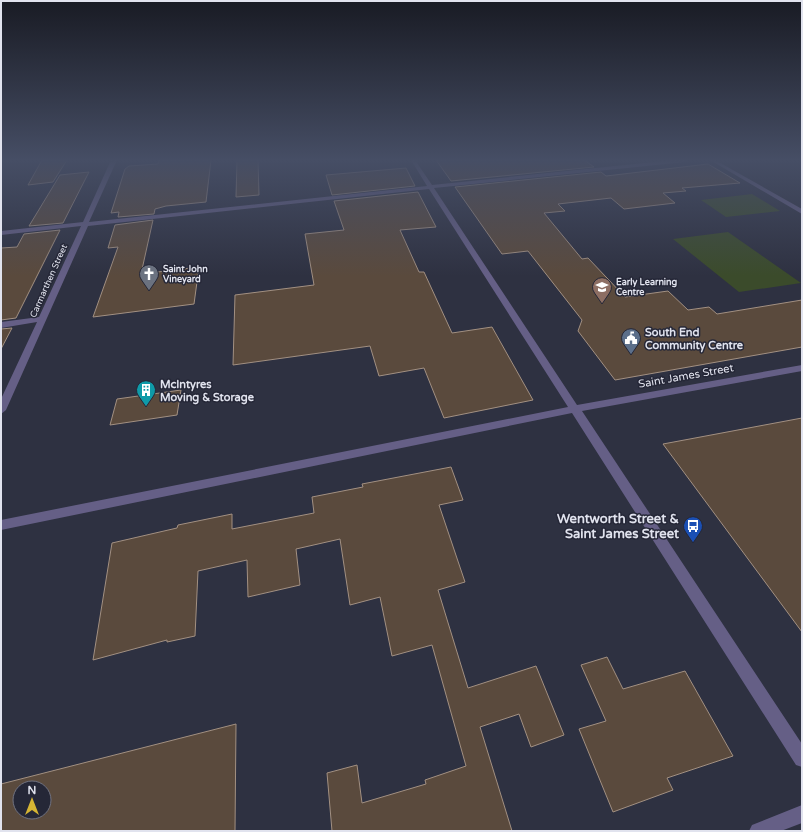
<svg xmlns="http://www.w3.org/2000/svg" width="803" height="832" font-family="'Varela Round',sans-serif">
<rect width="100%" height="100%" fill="#2e3141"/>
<!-- green -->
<path fill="#3b4b2b" d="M752,194L780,211L726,217L701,200Z
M728,232L801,283L739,292L673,239Z"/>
<!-- building -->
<path fill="#5a4a3d" stroke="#a29082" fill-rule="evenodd" d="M42,160H67L53,182L28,185Z
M159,160H211L206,202L166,206L155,209L154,214L118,217L119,212L111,213L125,169L129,166L158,164Z
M237,160H258L259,195L236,197Z
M436,160H584L594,167L451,181Z
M708,164L740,183L682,188L686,191L663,193L675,203L624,209L611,198L558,204L565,211L544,213L582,259L588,258L625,297L668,291L688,310L709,307L717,314L802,300V347L615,380L578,331L582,320L528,251L502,254L455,187L601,172L606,176Z
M406,168L415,186L332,195L326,175Z
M89,172L63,223L29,226L60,175Z
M418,192L436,227L400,230L419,272H424L452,333L492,327L533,400L444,418L424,368L379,376L370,346L233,365L235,295L314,285L305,234L344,230L334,201Z
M153,220L141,274L199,267L194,304L93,317L118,247L108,248L115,225Z
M60,230L16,318L1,320V248L17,247L24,234Z
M12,328L1,349V329Z
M181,390L177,415L110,425L117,399Z
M802,418V632L663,444Z
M451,467L463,500L439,505L465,582L438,590L468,688L536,666L564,735L531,747L519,714L480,727L512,831H332L327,773L357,765L362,803L426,784L425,780L466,766L432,645L392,656L380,597L350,605L340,539L296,549L300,585L248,597L247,560L198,571L195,636L167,642V640L93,660L112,543L177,528L178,525L232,514V529L314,513L312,497L363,487L362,484Z
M607,657L623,689L685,671L733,756L667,778L673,790L613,812L579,729L606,721L581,665Z
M236,724L235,831H1V784ZM20,788H44V812H20Z"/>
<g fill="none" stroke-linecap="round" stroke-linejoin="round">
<!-- minor -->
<path fill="#655f86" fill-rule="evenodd" d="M111,160H117L89,222L427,186L411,160H415L432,185L673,160H687L685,162L434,188L577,405L802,365V371L582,411L802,744V767L796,765L572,413L1,530V520L568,407L429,189L88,226L6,410L1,414V399L37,322L1,328V322L39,317L81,226L1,235V231L83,222Z
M710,160H715L802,209V214Z
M802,805V823L781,831H749L752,825Z"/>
</g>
<!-- sky -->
<linearGradient id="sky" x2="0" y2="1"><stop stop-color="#191b24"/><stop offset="0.58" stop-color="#464e65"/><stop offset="1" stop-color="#464e65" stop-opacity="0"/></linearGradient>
<rect width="803" height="276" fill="url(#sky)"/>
<!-- icons -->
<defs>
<g id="church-pin" transform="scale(1)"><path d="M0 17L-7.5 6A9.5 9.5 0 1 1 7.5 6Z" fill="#6b7280" stroke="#252737"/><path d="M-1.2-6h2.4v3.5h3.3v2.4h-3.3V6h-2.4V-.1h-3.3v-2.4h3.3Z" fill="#fff"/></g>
<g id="school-pin" transform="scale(1)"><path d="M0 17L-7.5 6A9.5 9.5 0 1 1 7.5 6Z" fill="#8d6e63" stroke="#252737"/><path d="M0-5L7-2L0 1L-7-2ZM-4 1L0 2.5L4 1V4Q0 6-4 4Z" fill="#fff"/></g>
<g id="civic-pin" transform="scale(1)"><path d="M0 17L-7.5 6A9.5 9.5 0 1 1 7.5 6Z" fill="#5c6f8a" stroke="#252737"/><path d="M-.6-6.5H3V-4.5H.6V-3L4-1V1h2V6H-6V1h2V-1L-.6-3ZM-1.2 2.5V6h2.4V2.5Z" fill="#fff"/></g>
<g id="building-pin" transform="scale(1)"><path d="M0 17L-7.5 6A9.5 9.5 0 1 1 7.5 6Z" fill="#0f9aa8" stroke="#252737"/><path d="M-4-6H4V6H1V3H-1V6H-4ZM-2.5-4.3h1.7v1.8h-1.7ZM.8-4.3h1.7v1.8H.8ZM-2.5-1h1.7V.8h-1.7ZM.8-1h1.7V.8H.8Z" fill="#fff"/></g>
<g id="bus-pin" transform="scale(1)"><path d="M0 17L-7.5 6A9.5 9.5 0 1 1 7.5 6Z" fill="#1a4fb4" stroke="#252737"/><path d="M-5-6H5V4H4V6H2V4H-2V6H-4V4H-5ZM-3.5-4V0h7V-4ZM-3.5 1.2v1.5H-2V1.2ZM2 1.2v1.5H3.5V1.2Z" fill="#fff"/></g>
</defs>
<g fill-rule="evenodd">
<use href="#church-pin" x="149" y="274"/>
<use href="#school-pin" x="602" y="287"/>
<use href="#civic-pin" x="631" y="338"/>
<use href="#building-pin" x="146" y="390"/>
<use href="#bus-pin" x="693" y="526"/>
</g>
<g text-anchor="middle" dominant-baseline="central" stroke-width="3" stroke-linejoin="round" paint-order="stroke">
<!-- far-poi labels -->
<g font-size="9" font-weight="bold" fill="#e1e3ee" stroke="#252737" text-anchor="start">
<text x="163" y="269">Saint John<tspan x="163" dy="10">Vineyard</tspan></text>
<text x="616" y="282">Early Learning<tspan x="616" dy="10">Centre</tspan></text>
</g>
<!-- far-street labels -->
<g font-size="9" fill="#e1e3ee" stroke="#252737">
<text transform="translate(49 281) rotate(-66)">Carmarthen Street</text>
</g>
<!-- poi labels -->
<g font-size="11" font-weight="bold" fill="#e1e3ee" stroke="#252737" text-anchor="start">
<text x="645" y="332">South End<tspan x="645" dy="13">Community Centre</tspan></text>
<text x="160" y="384">McIntyres<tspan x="160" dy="13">Moving &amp; Storage</tspan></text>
</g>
<!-- street labels -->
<g font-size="11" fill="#e1e3ee" stroke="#252737">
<text transform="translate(686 376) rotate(-10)">Saint James Street</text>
</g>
<!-- near-poi labels -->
<g font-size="13" font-weight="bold" fill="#e1e3ee" stroke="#252737" text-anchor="end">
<text x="679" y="519">Wentworth Street &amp;<tspan x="679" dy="15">Saint James Street</tspan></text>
</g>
</g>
<!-- border -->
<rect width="803" height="832" fill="none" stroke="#e1e3ee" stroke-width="4"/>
<!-- north arrow -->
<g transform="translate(32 800)"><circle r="19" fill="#252737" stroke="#707280"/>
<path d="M0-3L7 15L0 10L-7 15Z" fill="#d6b534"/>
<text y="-6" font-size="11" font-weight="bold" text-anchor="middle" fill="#e1e3ee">N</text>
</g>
</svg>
